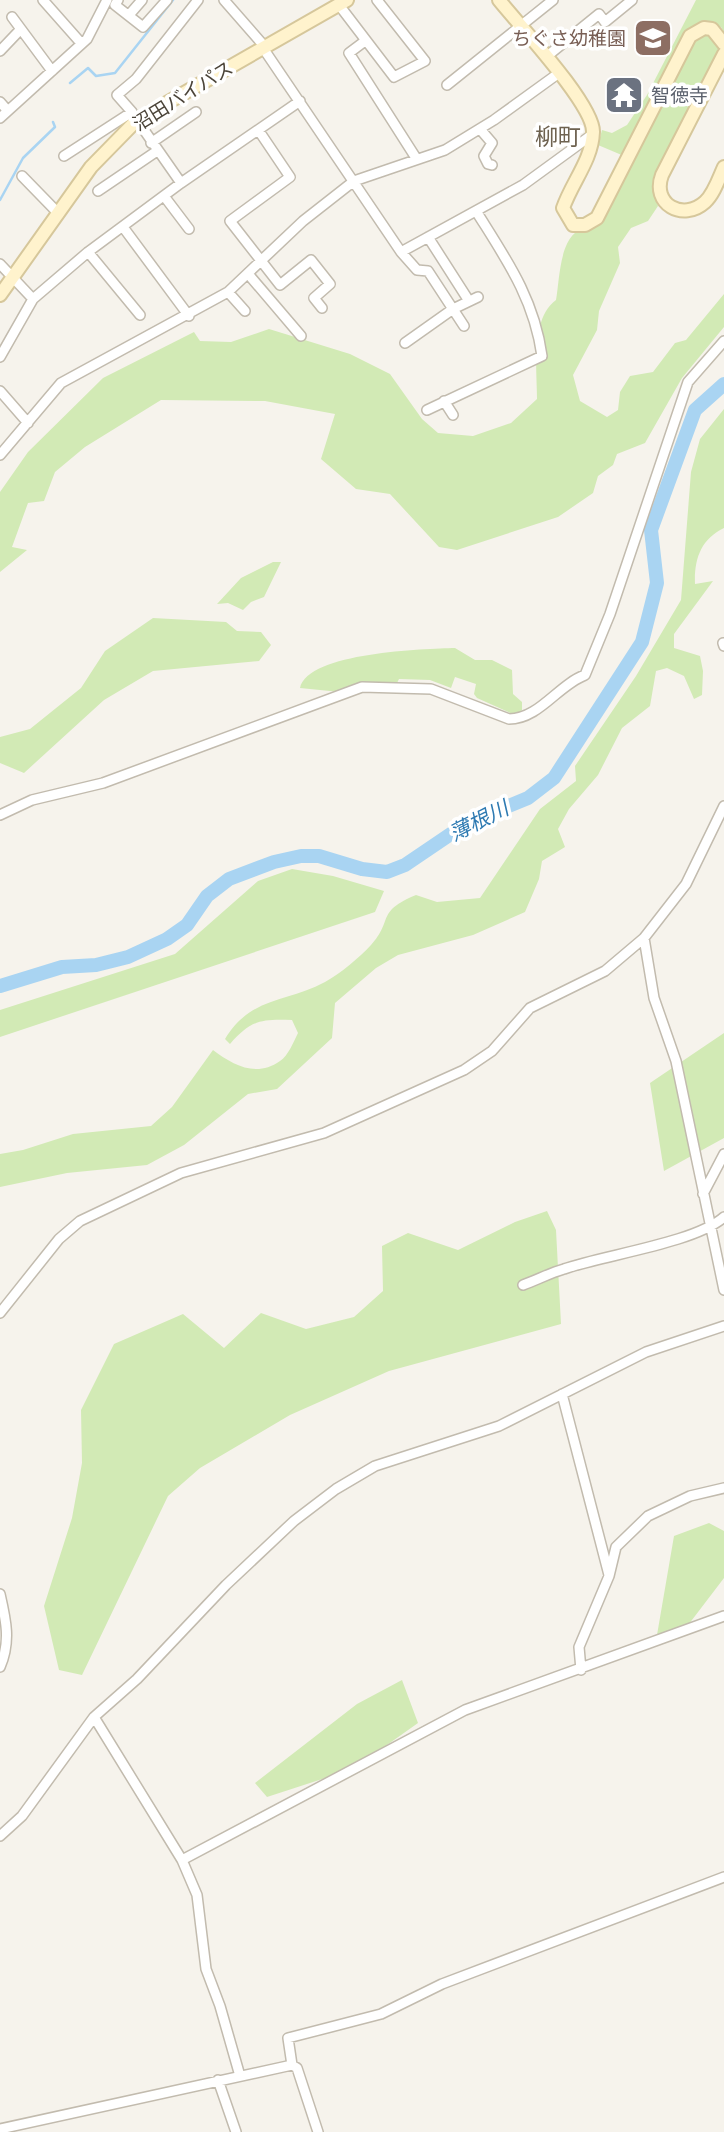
<svg xmlns="http://www.w3.org/2000/svg" width="724" height="2132" font-family="'Fira Sans Condensed','Noto Sans JP',sans-serif">
<rect width="100%" height="100%" fill="#f6f3ec"/>
<!-- green -->
<path fill="#d2eab5" d="M696,0H724V32L721,27L704,24L624,156L598,145L602,130L612,133L627,125L647,95Z
M709,33L717,40L719,53L655,176L652,188L658,206L648,221L631,228L618,247L620,263L599,311L597,330L573,375L580,401L607,417L618,410L620,392L630,376L653,372L675,343L686,340L724,294V327L682,378L645,443L617,454L613,465L598,476L593,493L558,517L457,550L439,547L390,494L356,489L321,459L335,414L265,401L161,400L85,447L55,472L44,501L28,503L12,547L27,550L0,572V492L28,452L103,378L194,332L200,341L231,342L269,329L350,354L390,374L422,419L438,433L473,436L511,423L537,399C537,370 530,319 556,300C560,279 559,232 586,228L688,45L699,35Z
M724,409V528C701,539 694,559 695,584L713,581L674,634V648L700,656L703,671L702,695L694,699L684,676L667,668L656,671L650,706L622,728L598,775L569,809L558,829L565,847L542,861L539,879L525,912L473,935L398,955L376,968L335,1003L332,1038L277,1089L248,1094L184,1145L147,1165L67,1173L0,1187V1154L23,1150L73,1134L151,1126L172,1107L213,1050C233,1065 256,1078 280,1061C288,1056 294,1041 298,1033L292,1020C261,1019 251,1020 230,1044L225,1039C251,996 286,1003 325,982C340,974 360,957 371,945C394,920 375,912 416,895L437,902L480,898L540,809L576,781L575,766L636,676L681,600L691,472L700,439Z
M273,562H281L264,597L251,602L243,610L228,603L217,604L241,578Z
M153,618L226,622L237,631L261,632L271,645L259,661L153,671L104,700L24,773L0,763V737L30,729L81,688L105,651Z
M455,648L475,660H492L512,670L513,694L522,702V710L517,716L477,698L474,694L476,684L455,677L451,688L430,680L399,679L396,685L340,692L300,688C308,652 425,649 455,648Z
M292,869L333,876L384,891L375,912L0,1037V1010L175,954L258,881Z
M724,1033V1138L664,1171L650,1083Z
M547,1211L556,1230L561,1324L389,1371L290,1415L200,1468L168,1496L82,1675L59,1670L44,1606L72,1518L82,1463L81,1410L114,1344L183,1314L224,1348L261,1313L306,1329L354,1317L383,1291L382,1246L408,1233L458,1250L515,1222Z
M709,1523L724,1531V1578L679,1637L657,1635L674,1536Z
M402,1680L418,1723L353,1769L267,1797L255,1783L357,1704Z"/>
<g fill="none" stroke-linecap="round" stroke-linejoin="round">
<!-- stream -->
<path stroke="#a9d4f2" stroke-width="2.5" d="M70,83L88,68L96,76L115,73L173,0
M0,200L23,158L55,127L53,122"/>
<!-- river -->
<path stroke="#a9d4f2" stroke-width="14" d="M0,986L62,967L96,965L128,957L167,939L187,925L207,896L229,879L274,862L301,856H319L362,869L387,872L405,865L467,823L528,798L554,778L642,642L657,583L651,530L695,410L724,384"/>
<!-- street casing -->
<g stroke="#c2bbae" stroke-width="12">
<path id="street" d="M43,0L81,43
M118,0L115,5L143,27L167,0
M224,0L265,47
M339,5L394,77L425,61L377,0
M129,15L142,0
M12,17L52,71
M365,41L349,53L416,158
M263,48L401,252L417,270L428,271L464,326
M0,51L20,30
M546,57L599,14L605,22L632,0
M447,85L553,0
M0,102L7,110
M0,118L87,39L107,0
M137,120L181,183
M480,129L492,143L484,156L488,164L492,165
M259,131L290,177L230,221L280,285L311,260L330,284L314,298L322,308
M151,143L196,112
M64,156L132,112L117,95L136,79L198,0
M22,176L59,214
M98,191L157,151
M164,196L189,229
M123,227L189,316
M428,237L469,301
M88,252L140,315
M401,252L523,185L593,134
M0,264L33,299
M249,275L301,336
M228,292L245,311
M405,343L453,309L478,297
M0,357L33,299L88,252L181,183L300,101
M0,391L28,423
M444,401L453,415
M427,410L542,356C534,298 506,259 476,211
M0,455L61,383L228,292L303,221L354,181L445,150L494,120L559,73
M723,643L724,646
M0,815L32,800L103,783L362,687L431,689L509,719C539,719 558,685 585,675L610,614L688,382L724,341
M644,938L654,998L676,1061L724,1290
M703,1194L724,1154
M523,1285C537,1280 550,1273 564,1269C603,1255 695,1243 724,1217
M0,1313L59,1239L80,1221L181,1173L324,1133L464,1070L492,1051L530,1008L605,971L644,938L686,884L724,806
M562,1394L609,1575
M0,1594C6,1620 11,1642 0,1667
M581,1670L579,1647L609,1576L616,1547L648,1516L690,1496L724,1488
M94,1717L182,1860L197,1895L206,1969L220,2006L240,2076
M0,1836L22,1816L94,1717L137,1679L226,1585L294,1521L336,1489L375,1466L499,1426L646,1352L724,1326
M182,1860L465,1710L724,1616
M292,2065L297,2068L318,2132
M218,2080L236,2132
M0,2129L292,2065L288,2038L381,2014L442,1984L724,1877"/>
</g>
<!-- secondary casing -->
<g stroke="#d6c79b" stroke-width="16">
<path id="secondary" d="M499,0C519,25 594,105 593,132C592,160 572,182 563,208L573,225H585L597,218L690,36L704,28L712,29L724,44
M724,54L662,175C651,204 683,222 705,202C714,194 719,178 724,167
M0,295L91,167L137,120L347,0"/>
</g>
<!-- street -->
<use href="#street" stroke="#fff" stroke-width="9"/>
<!-- secondary -->
<use href="#secondary" stroke="#fff3cd" stroke-width="12"/>
</g>
<!-- icons -->
<defs>
<g id="school-square" transform="scale(2.0125)"><rect x="-9" y="-9" width="18" height="18" rx="4" fill="#8d6e63" stroke="#fff"/><path d="M0-5L7-2L0 1L-7-2ZM-4 1L0 2.5L4 1V4Q0 6-4 4Z" fill="#fff"/></g>
<g id="temple-square" transform="scale(2.0125)"><rect x="-9" y="-9" width="18" height="18" rx="4" fill="#6b7280" stroke="#fff"/><path d="M0-6L5-2H3V0L6.5 2.5H4V6H1.5V3h-3V6H-4V2.5H-6.5L-3 0V-2H-5Z" fill="#fff"/></g>
</defs>
<g fill-rule="evenodd">
<use href="#school-square" x="653" y="38"/>
<use href="#temple-square" x="624" y="95"/>
</g>
<g text-anchor="middle" dominant-baseline="central" stroke-width="7" stroke-linejoin="round" paint-order="stroke">
<!-- education labels -->
<g font-size="19" fill="#785e54" stroke="#fff" text-anchor="end">
<text x="626" y="38">ちぐさ幼稚園</text>
</g>
<!-- worship labels -->
<g font-size="19" fill="#5b616d" stroke="#fff" text-anchor="start">
<text x="651" y="95">智徳寺</text>
</g>
<!-- street labels -->
<g font-size="19" fill="#4b4439" stroke="#fff">
<text transform="translate(183 96) rotate(-32)">沼田バイパス</text>
</g>
<!-- water labels -->
<g font-size="21" font-style="italic" fill="#2e7ab2" stroke="#fff">
<text transform="translate(479 821) rotate(-27)">薄根川</text>
</g>
<!-- quarter labels -->
<g font-size="23" fill="#6e6250" stroke="#fff">
<text x="558" y="137">柳町</text>
</g>
</g>
</svg>
